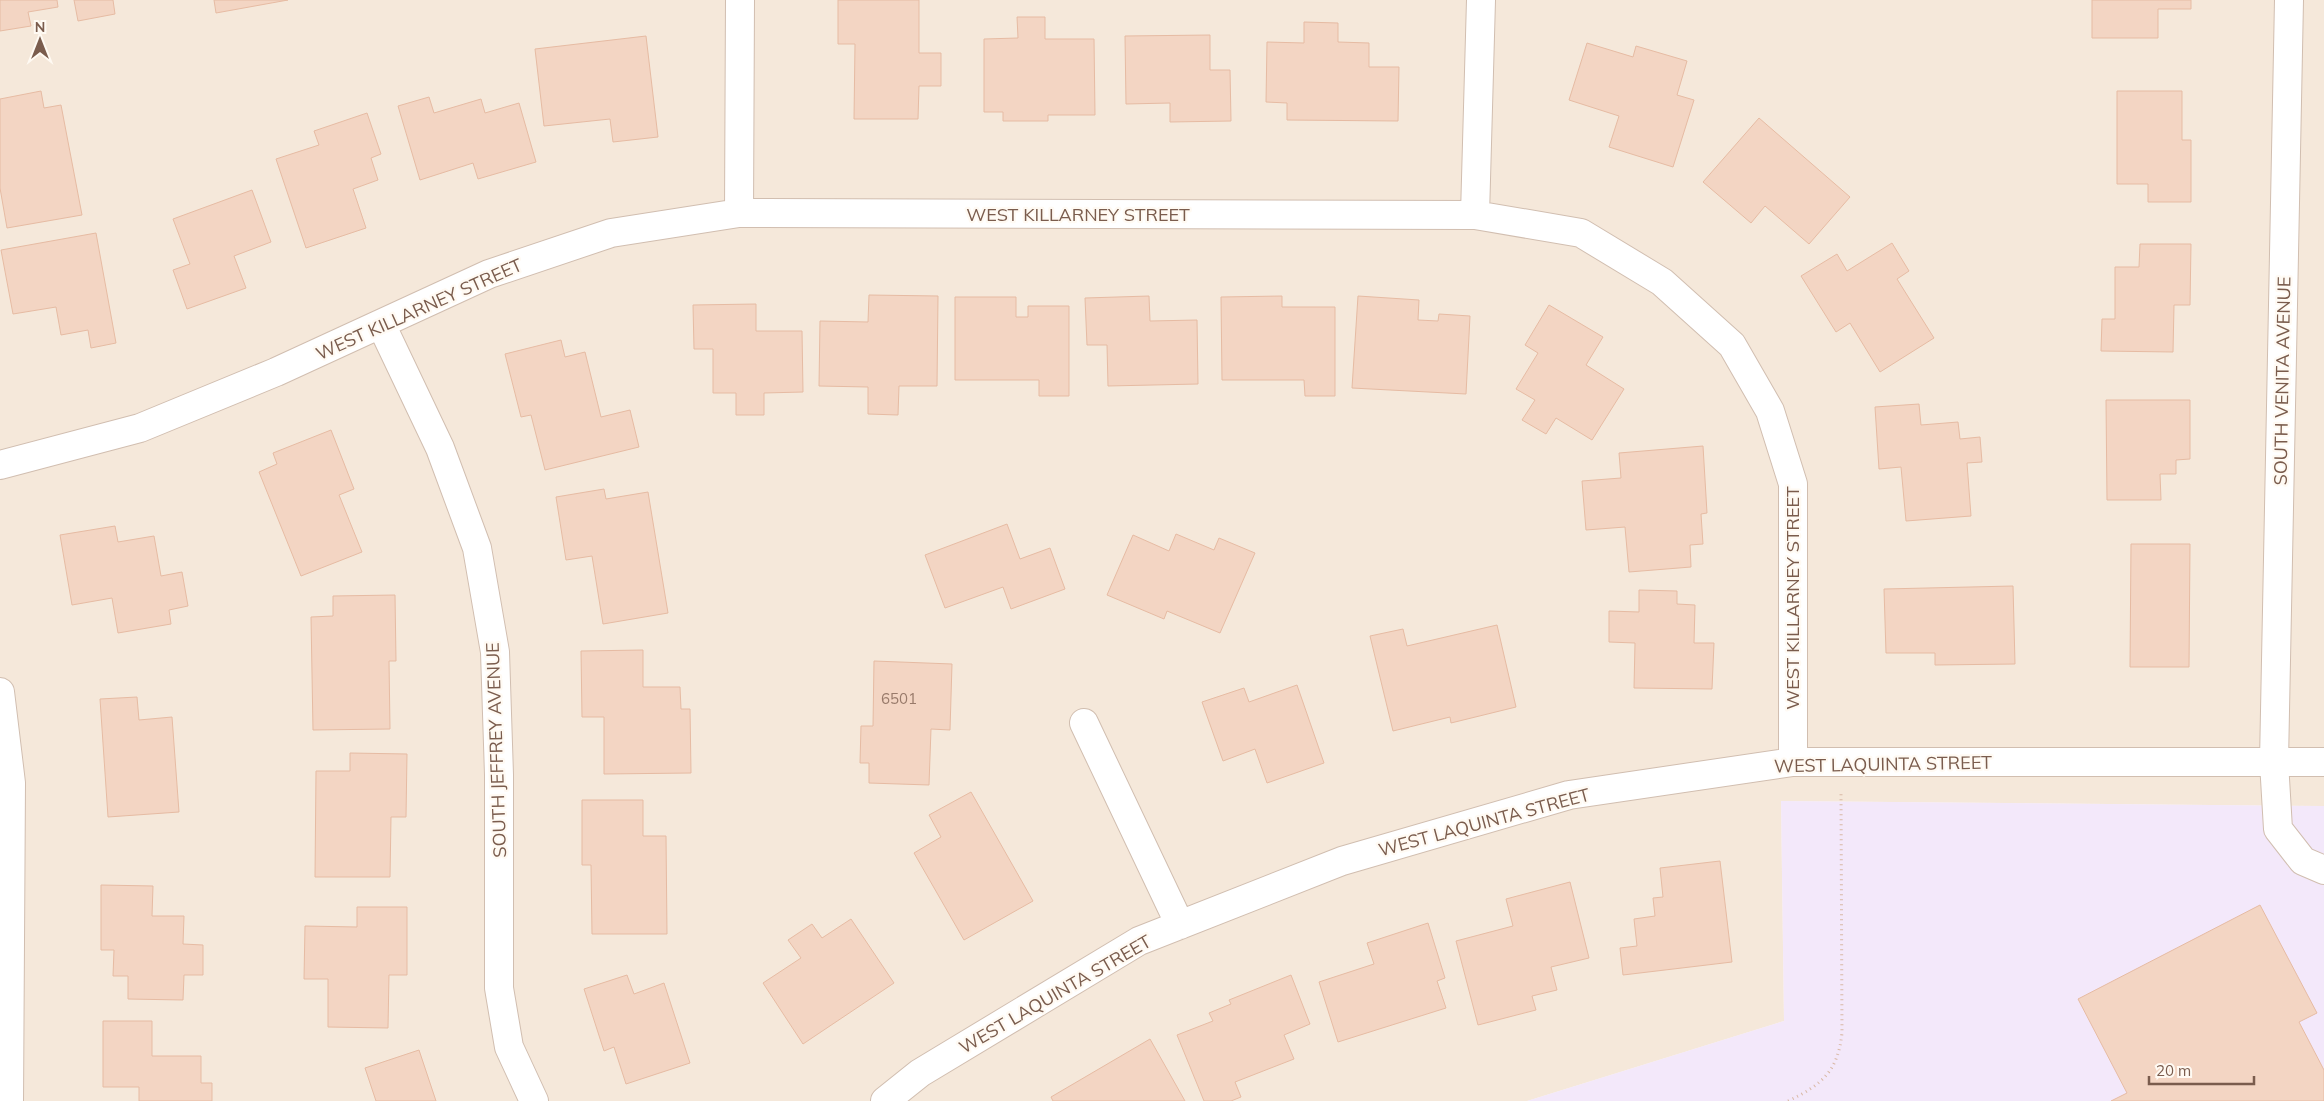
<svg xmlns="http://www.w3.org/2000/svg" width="2324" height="1101" font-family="Mulish,sans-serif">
<rect width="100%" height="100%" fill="#fdf6ec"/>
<!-- residential -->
<path fill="#f5e8da" d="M0,0H2324V806L1781,801L1784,1021L1527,1101H0Z"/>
<!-- education -->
<path fill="#f3e8fa" d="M1781,801L2324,806V1101H1527L1784,1021Z"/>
<!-- building -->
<path fill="#f3d5c3" stroke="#e6bba3" d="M0,0H57L58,7L28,12L31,26L0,31Z
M74,0H113L115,14L78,21Z
M214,0H288L216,13Z
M838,0H919V53H941V86H919L918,119H854L855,44H838Z
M2092,0H2191V9H2158V38H2092Z
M1017,17H1045V39H1094L1095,115H1048V121H1003V112H984V39L1018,38Z
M1304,22L1338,23V42L1369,43V67H1399L1398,121L1287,120V103L1266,102L1267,42L1304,43Z
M1210,35V70H1230L1231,121L1170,122V103L1126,104L1125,36Z
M646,36L658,137L613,142L610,119L544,126L535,49Z
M1587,43L1633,57L1636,46L1687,61L1677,95L1694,100L1673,167L1609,147L1619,116L1569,100Z
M41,91L44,108L61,105L82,215L7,228L0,188V99Z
M2117,91H2182V140H2191V202H2148V184H2117Z
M429,97L434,113L481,99L485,113L519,103L536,162L478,179L473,163L420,180L398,106Z
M367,113L381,154L371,158L378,180L353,189L366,228L306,248L276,159L319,145L314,131Z
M1759,118L1850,197L1809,244L1765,206L1751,223L1703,182Z
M252,190L271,242L234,256L246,288L187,309L173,270L190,264L173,219Z
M96,233L116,343L91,348L88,330L61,335L56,307L13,314L1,250Z
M1892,243L1909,271L1897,279L1934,338L1880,372L1850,323L1836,332L1801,276L1837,254L1847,271Z
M2140,244H2191L2190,305H2174L2173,352L2101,351L2102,319H2115V267H2139Z
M869,295L938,296L937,386H899L898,415L868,414V387L819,386L820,321L868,322Z
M1149,296L1150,321L1197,320L1198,384L1108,386L1107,345H1087L1085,298Z
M1282,296V307H1335V396H1305L1304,380H1222L1221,297Z
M1358,296L1419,300L1418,320L1438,321L1439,314L1470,316L1466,394L1352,388Z
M955,297H1016V317H1028V306H1069V396H1039V380H955Z
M756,304V331H802L803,392L764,393V415H736V393H713V349H694L693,305Z
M1549,305L1603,337L1586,365L1624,389L1592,440L1556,418L1546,434L1522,420L1535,400L1516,389L1538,353L1525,345Z
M561,340L565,357L585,352L601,417L630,410L639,447L545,470L531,415L521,417L505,354Z
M2106,400H2190V459L2176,460V474H2160L2161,500H2107Z
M1919,404L1921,425L1958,422L1960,439L1980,437L1982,462L1967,463L1971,516L1906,521L1901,467L1879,469L1875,407Z
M331,430L354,489L339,495L362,552L301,576L259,472L277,464L273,453Z
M1703,446L1707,513L1701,514L1703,544L1690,545L1691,567L1629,572L1625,527L1586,530L1582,481L1621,478L1619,453Z
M604,489L606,499L648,492L668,613L603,624L592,556L566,560L556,497Z
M1007,524L1020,559L1050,548L1065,589L1011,609L1003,587L945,608L925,555Z
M115,526L118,542L154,536L161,576L182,572L188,606L169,610L171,624L118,633L112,598L72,605L60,535Z
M1176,534L1214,550L1219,538L1255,553L1220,633L1167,611L1164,619L1107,595L1133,535L1169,551Z
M2131,544H2190L2189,667H2130Z
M2013,586L2015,664L1935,665V653H1886L1884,589Z
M1639,590L1677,591V604L1695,605L1694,643H1714L1712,689L1634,688L1635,643L1609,642V611L1639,612Z
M395,595L396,661H389L390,729L313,730L311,617L333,616V596Z
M1497,625L1516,707L1451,723L1450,717L1393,731L1370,636L1403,629L1407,646Z
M643,650V687H680L681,709H690L691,773L604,774V717H582L581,651Z
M874,661L952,664L950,730L931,729L929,785L869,783V763H860L861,726H873Z
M1297,685L1324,763L1267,783L1255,749L1223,761L1202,702L1244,688L1249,702Z
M137,697L139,720L172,717L179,812L108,817L100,699Z
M350,753L407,754L406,817H391L390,877H315L316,771H350Z
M971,792L1033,901L964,940L914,853L941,837L929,815Z
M582,800H643V836H666L667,934H592L591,865H582Z
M1720,861L1732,962L1623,975L1620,948L1637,946L1634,919L1655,916L1653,898L1663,897L1660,868Z
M1570,882L1589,958L1551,967L1557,990L1532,996L1536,1010L1478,1025L1456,941L1513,926L1506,899Z
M101,885L153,886L152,916H184L183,944L203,945V975H184L183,1000L128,999V976H113L114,950H101Z
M2260,905L2317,1013L2299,1022L2324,1070V1101H2111L2127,1093L2078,999Z
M357,907H407V975H389L388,1028L328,1027V979H304L305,926L357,927Z
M851,919L894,983L803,1044L763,983L801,958L788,940L812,924L822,938Z
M1428,923L1445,978L1437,981L1446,1008L1338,1042L1319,982L1374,964L1367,943Z
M627,975L634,994L664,983L690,1063L626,1084L614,1047L604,1051L584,989Z
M1291,975L1310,1024L1284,1035L1294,1059L1235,1082L1241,1097L1231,1101H1204L1177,1035L1213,1021L1209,1013L1231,1004L1229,1000Z
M103,1021H152V1056H201V1083H212V1101H139V1087H103Z
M1150,1039L1185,1101H1053L1051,1097Z
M419,1050L436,1101H376L365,1068Z"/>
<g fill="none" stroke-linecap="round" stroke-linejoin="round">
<!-- minor casing -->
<g stroke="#d1beb0" stroke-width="30">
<path id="minor" d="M2289,0L2274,762L2278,829L2303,861L2324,870
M739,213L740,0
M1475,215L1481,0
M381,324L440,448L477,548L495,652L499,775V988L509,1047L534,1101
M0,465L140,428L276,372L489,274L611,233L739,213L1475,215L1581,233L1662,282L1732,345L1770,411L1793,484V762
M0,692L11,783L9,1101
M1084,723L1180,925
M885,1101L920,1073L1139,941L1342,861L1569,795L1793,762H2324"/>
</g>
<!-- path -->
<path stroke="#d9b8a5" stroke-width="3" stroke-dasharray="1 4" stroke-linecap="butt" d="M1788,1101C1822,1085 1838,1071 1842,1033L1841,793"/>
<!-- minor -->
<use href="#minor" stroke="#fff" stroke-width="28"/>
</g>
<g text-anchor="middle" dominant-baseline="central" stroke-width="4.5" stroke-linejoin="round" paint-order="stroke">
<!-- number labels -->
<g font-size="15" fill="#987a6a">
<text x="899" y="698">6501</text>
</g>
<!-- street labels -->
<g font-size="18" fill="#7a5c4d" stroke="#fffaf3">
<text x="1078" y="214">WEST KILLARNEY STREET</text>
<text transform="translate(419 309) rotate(-24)">WEST KILLARNEY STREET</text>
<text transform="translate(2282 381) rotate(-89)">SOUTH VENITA AVENUE</text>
<text transform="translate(1792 598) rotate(-90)">WEST KILLARNEY STREET</text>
<text transform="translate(496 750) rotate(-92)">SOUTH JEFFREY AVENUE</text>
<text transform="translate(1883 764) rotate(-1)">WEST LAQUINTA STREET</text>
<text transform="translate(1484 822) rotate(-15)">WEST LAQUINTA STREET</text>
<text transform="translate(1055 994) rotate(-30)">WEST LAQUINTA STREET</text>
</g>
</g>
<!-- north arrow -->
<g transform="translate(40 40)" stroke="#fffaf3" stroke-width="4" paint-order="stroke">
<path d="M0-4L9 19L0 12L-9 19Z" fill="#7a5c4d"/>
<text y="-8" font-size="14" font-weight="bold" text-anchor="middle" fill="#7a5c4d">N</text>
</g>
<!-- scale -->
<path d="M2149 1076v8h105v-8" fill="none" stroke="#7a5c4d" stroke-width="2.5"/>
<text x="2156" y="1076" font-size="15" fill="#7a5c4d" stroke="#fffaf3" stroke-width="4" paint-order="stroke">20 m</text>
</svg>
